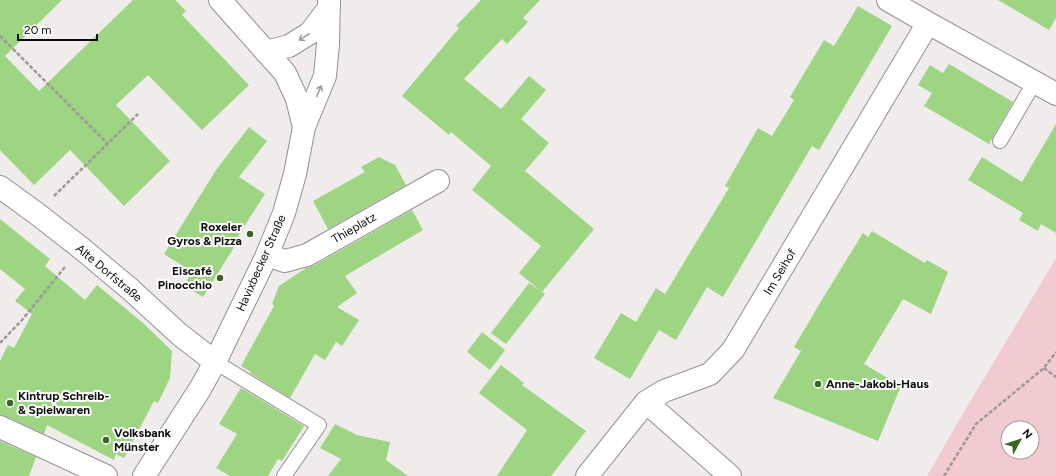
<svg xmlns="http://www.w3.org/2000/svg" width="1056" height="476" font-family="Figtree,sans-serif">
<rect width="100%" height="100%" fill="#f0ecec"/>
<!-- green -->
<path fill="#f2cbd1" fill-rule="evenodd" d="M1056,258V476H927L961,417ZM1008,428H1032V452H1008Z"/>
<!-- building -->
<path fill="#9dd583" d="M0,0H62L5,56L39,91L133,0H175L186,11L182,15L249,85L202,130L148,75L116,105L170,161L124,206L70,150L34,185L0,150Z
M481,0H540L523,18L528,22L507,44L502,39L464,79L501,109L529,76L546,90L521,119L549,143L525,171L594,229L542,292L519,273L541,246L472,190L491,166L451,132L449,135L402,96L459,28L456,26Z
M998,0H1056V18L1049,30Z
M858,6L892,26L819,150L812,146L723,297L707,287L676,340L659,330L630,379L594,358L621,313L636,322L656,288L665,294L729,188L725,186L758,128L772,136L794,100L790,97L824,40L834,46Z
M949,64L1013,102L989,144L924,106L932,93L918,85L930,65L943,73Z
M1056,124V233L1041,224L1038,231L1019,220L1023,213L968,180L982,157L1022,182Z
M249,127L267,141L239,177L265,194L231,247L236,244L203,297L184,285L192,272L164,254L216,170Z
M379,157L395,165L406,185L328,229L313,201L365,172L361,167Z
M412,210L423,230L345,276L357,293L337,307L359,320L342,346L336,342L325,360L315,354L290,398L250,373L251,372L241,366L274,306L272,304L279,286L306,268L313,266Z
M0,219L50,259L45,266L85,300L97,285L143,323L172,351L170,378L158,403L154,401L124,458L116,454L114,460L47,425L44,434L5,416L0,415V361L8,345L14,348L32,314L15,301L25,289L0,269Z
M872,231L925,263L927,260L948,272L931,314L903,299L864,364L901,386L878,441L773,398L801,351L794,347L823,298L863,233L868,237Z
M529,283L545,294L506,344L491,333Z
M482,332L505,350L490,370L467,352Z
M501,365L524,383L522,385L586,431L551,476H497L527,430L479,393Z
M241,388L304,426L282,461L278,459L268,476H230L216,468L237,434L219,424Z
M335,424L357,435L390,442L386,460L408,476H328L341,459L320,448Z
M0,441L36,457L29,476H0Z"/>
<g fill="none" stroke-linecap="round" stroke-linejoin="round">
<!-- lane casing -->
<g stroke="#949091" stroke-width="16">
<path id="lane" d="M1000,141L1034,83
M215,362L319,425L284,476"/>
</g>
<!-- street casing -->
<g stroke="#949091" stroke-width="24">
<path id="street" d="M888,0L928,23
M266,52L289,46L310,33L329,8
M304,127L325,76L328,44L329,0
M0,187L36,213L81,248L130,289L179,334L215,362
M267,255L285,261L307,255L438,181
M646,402L730,476
M0,427L106,476
M587,476L646,402L664,391L710,374L733,350L928,23L1056,94"/>
</g>
<!-- secondary casing -->
<g stroke="#949091" stroke-width="24">
<path id="secondary" d="M144,476L200,389L215,362L267,255L284,213L295,174L304,127L297,99L285,73L220,0"/>
</g>
<!-- path -->
<path stroke="#9c9999" stroke-width="2.5" stroke-dasharray="4 2" stroke-linecap="butt" d="M0,36L107,143
M54,196L138,114
M0,343L22,320L65,267
M1044,368L1056,377
M944,476L976,424L1044,368L1056,352"/>
<!-- lane -->
<use href="#lane" stroke="#fff" stroke-width="14"/>
<!-- street -->
<use href="#street" stroke="#fff" stroke-width="22"/>
<!-- secondary -->
<use href="#secondary" stroke="#fff" stroke-width="22"/>
</g>
<!-- one-way arrows -->
<defs><path id="oneway-shaft" d="M-6 0H5M1.5-3L5.5 0L1.5 3" fill="none" stroke-width="1.6" stroke-linecap="round" stroke-linejoin="round"/></defs>
<g stroke="#9f9e9e">
<use href="#oneway-shaft" transform="translate(304 37) rotate(148)"/>
<use href="#oneway-shaft" transform="translate(319 91) rotate(-67)"/>
</g>
<!-- markers -->
<g fill="#3a6523" stroke="#fff" stroke-width="1.5">
<circle cx="250" cy="234" r="4"/>
<circle cx="220" cy="278" r="4"/>
<circle cx="818" cy="384" r="4"/>
<circle cx="10" cy="403" r="4"/>
<circle cx="106" cy="440" r="4"/>
</g>
<g text-anchor="middle" dominant-baseline="central" stroke-width="4" stroke-linejoin="round" paint-order="stroke">
<!-- poi labels -->
<g font-size="12" font-weight="bold" fill="#0e0d0d" stroke="#fff" text-anchor="start">
<text x="242" y="227" text-anchor="end">Roxeler<tspan x="242" dy="14">Gyros &amp; Pizza</tspan></text>
<text x="212" y="271" text-anchor="end">Eiscafé<tspan x="212" dy="14">Pinocchio</tspan></text>
<text x="826" y="384">Anne-Jakobi-Haus</text>
<text x="18" y="396">Kintrup Schreib-<tspan x="18" dy="14">&amp; Spielwaren</tspan></text>
<text x="114" y="433">Volksbank<tspan x="114" dy="14">Münster</tspan></text>
</g>
<!-- street labels -->
<g font-size="12" fill="#0e0d0d" stroke="#fff">
<text transform="translate(354 228) rotate(-30)">Thieplatz</text>
<text transform="translate(261 263) rotate(-66)">Havixbecker Straße</text>
<text transform="translate(780 272) rotate(-59)">Im Seihof</text>
<text transform="translate(109 273) rotate(40)">Alte Dorfstraße</text>
</g>
</g>
<!-- north arrow -->
<g transform="translate(1020 440) rotate(50)"><circle r="19" fill="#ffffff" stroke="#9f9e9e"/>
<path d="M0-3L7 15L0 10L-7 15Z" fill="#3a6523"/>
<text y="-6" font-size="11" font-weight="bold" text-anchor="middle" fill="#0e0d0d">N</text>
</g>
<!-- scale -->
<path d="M18 34v6h79v-6" fill="none" stroke="#0e0d0d" stroke-width="2"/>
<text x="24" y="34" font-size="12" fill="#0e0d0d" stroke="#ffffff" stroke-width="3" paint-order="stroke">20 m</text>
</svg>
